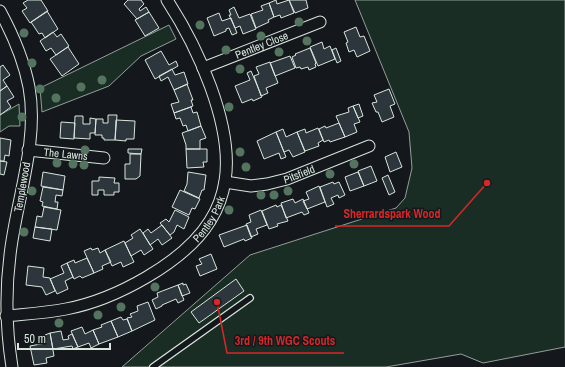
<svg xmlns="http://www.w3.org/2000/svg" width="565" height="367" font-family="'Archivo Narrow',sans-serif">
<rect width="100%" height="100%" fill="#14181c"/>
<!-- green -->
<path fill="#1a2d24" stroke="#939e99" d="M355,0H565V347L483,363L461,354L386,367H122L250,255L396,208L405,198L412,168L409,132Z
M169,25L176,39L141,56L109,86L42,112L40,88Z
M19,104L20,126H9L0,132V115Z"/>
<!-- building -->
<path fill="#2c363c" stroke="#d8e6dc" d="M28,0H41L48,11L30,23L22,11L27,8L23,3Z
M128,0H141L144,4L139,9L140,11L146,7L149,12L137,19L124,4Z
M276,0L277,4L289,0L294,13L281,18L280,15L274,17L269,3Z
M289,0H306L308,8L295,13Z
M269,3L274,17L268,20L269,22L256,28L251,14L263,10L261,6Z
M234,7L239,18L250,14L256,29L243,34L240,26L235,28L229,15H231L229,10Z
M47,11L58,29L45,38L42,33L39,34L31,22Z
M149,12L159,28L145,36L135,20Z
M219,13L222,21L231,18L237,33L232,35L229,28L226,29V31L214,36L207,18Z
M356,27L360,37L364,36L370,51L357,57L354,50L349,52L346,43L348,42L344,32Z
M53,32L57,37L61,34L69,46L56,55L51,48L46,51L40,41Z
M322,42L324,49L330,46L335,59L318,66L310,47Z
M68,47L79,64L62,76L50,59Z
M310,48L316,63L315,64L316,67L309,70L308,67L301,69L300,67L296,68L292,57L296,55L295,54Z
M336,48L341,61L337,63L332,50Z
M161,51L169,65L176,61L178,66L155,79L145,60Z
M290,56L295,68L275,76L270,63Z
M270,62L278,83L266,88L268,93L261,96L254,76L259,74L256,67Z
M3,65L10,75L3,80L7,86L0,91V67Z
M172,69L175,75L184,72L188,84L174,90L168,77L161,81L159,76Z
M251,71L262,97L253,101L252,99L242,103L235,86L250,80L247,73Z
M187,84L193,100H191L193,106L174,113L171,104L179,102L174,90Z
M7,86L14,97L7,101L11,107L0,115V91Z
M389,89L395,104L390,106L394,117L382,122L378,112H376L372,103L377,102L374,95Z
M359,104L363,116L358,118L353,106Z
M353,106L360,122L354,124L357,132L345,137L336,116L349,112L348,108Z
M191,107L193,113L197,112L201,126L188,131L186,125L183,126L180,118L176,119L174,113Z
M108,115H117L115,140H104V138H102V135H95L96,119H103V123H108Z
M75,116H83V124H90V118L96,119L95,133H90V139L74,138Z
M116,120L135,121L134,139H126V141L115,140Z
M61,122L75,123L74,139L60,138Z
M339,123L345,137L330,142L329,140L324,142L319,129L325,126L326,128Z
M201,126L206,138L200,140V149H186V145L182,133Z
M318,128L323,140L318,143L319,146L305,151L297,132L305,129L306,133Z
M283,129L286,137L297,132L305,152L293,157L289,150L284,152L276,132Z
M276,132L286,157L281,159L279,153L264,159L257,141Z
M0,138L11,140L9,156L5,155L4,161H0Z
M128,149H142L141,154L128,153Z
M186,149H207V162H203L204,167L187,168Z
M396,152L402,167L390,172L385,157Z
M130,154H141L140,176L136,179H125V164H130Z
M0,161L7,162L4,175L0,174Z
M371,166L377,181L364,186L358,171Z
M43,172L65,176L63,190L41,186Z
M188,172L206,175L204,190H202L199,198L184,191L187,184Z
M358,172L364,186L350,191L345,177Z
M388,175L395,192L389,195L382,178Z
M99,177L115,178L114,183H119V192H114V195H104V190H98V195H92V181H99Z
M333,182L334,184L339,182L345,195L339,198L338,195L331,198L334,204L327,207L320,187Z
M319,186L325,202L307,209L303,201L309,199L306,192Z
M43,187L63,190L62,196L56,195L55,202H58L57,209L42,206L43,202L40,201Z
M180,190L200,199L195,209L192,208L189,215L172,207Z
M293,199L295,203L303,199L309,213L304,215L302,212L286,218L281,203Z
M276,205L277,207L281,205L288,221L277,224L278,226L269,229L262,211Z
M44,207L61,210L57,230L35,227L37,216L42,217Z
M175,210L189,217L184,229L177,225L174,232L170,235L160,223L166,219L169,222Z
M261,210L267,225L256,229L258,234L251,237L246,224L251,222L249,215Z
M162,225L172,238L162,245L158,239L150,245L143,233L148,229L151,233Z
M247,225L252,238L245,241L244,239L224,247L219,235Z
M35,227L52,229L50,241L33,238Z
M140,229L153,249L144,255L141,250L131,256L125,243L133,238L131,235Z
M124,241L134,262L123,267L121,262L112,266L105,250Z
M91,248L92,250L98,248L100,253L105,250L111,262L102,266L103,269L94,273L84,251Z
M211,254L217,269L200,276L196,266L202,264L199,259Z
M87,258L94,273L82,278L80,276L74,279L67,263L74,260L75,263Z
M67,263L73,277L65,281L68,289L57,294L50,279L64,273L61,266Z
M28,266L44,268L43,277L50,278L55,291L46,295L42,287L26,285Z
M236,279L244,291L199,323L191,312Z
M183,283V285L186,284L190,293L182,296L178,285Z
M178,285L184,300L178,303L176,299L162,305V306L156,309L152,300L158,297L157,293Z
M148,302L155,320L132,331L127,318L132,317L130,314L138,311L137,306Z
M121,317L123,320L127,319L132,331L118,337L111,321Z
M111,321L118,337L99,344L93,330L102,327L101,325Z
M82,327L85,334L93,330L99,344L91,348L89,343L78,347L71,331Z
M61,331L63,340L69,339L68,336L72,334L78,347L73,349L72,346L53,349L50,333Z
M50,333L54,356L46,358L47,363L34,365L30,346L46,343L45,335Z"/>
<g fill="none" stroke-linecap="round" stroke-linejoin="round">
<!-- service casing -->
<g stroke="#d8e6dc" stroke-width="8">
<path id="service" d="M153,367L250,298"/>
</g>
<!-- minor casing -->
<g stroke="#d8e6dc" stroke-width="13">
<g id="minor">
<path d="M0,11C13,35 24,61 29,87C39,142 16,201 10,255C5,294 6,329 12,367"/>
<path id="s1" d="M203,68L320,22"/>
<path id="s2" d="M28,150L104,158"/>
<path id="s3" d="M225,182L251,186L267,184L287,179L369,146"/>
<path id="s4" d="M6,316C26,314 46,313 66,309C114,300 184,263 210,221C217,210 223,194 225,181C234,125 197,46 167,0"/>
</g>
</g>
<!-- service -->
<use href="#service" stroke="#14181c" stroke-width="5.5"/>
<!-- minor -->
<use href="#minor" stroke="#14181c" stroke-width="11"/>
</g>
<!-- trees -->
<g fill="#55745f">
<circle cx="299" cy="22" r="4.5"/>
<circle cx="200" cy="25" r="4.5"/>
<circle cx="24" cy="33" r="4.5"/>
<circle cx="261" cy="36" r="4.5"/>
<circle cx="307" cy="41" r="4.5"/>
<circle cx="226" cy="50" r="4.5"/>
<circle cx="279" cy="52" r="4.5"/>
<circle cx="32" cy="63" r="4.5"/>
<circle cx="240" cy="69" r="4.5"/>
<circle cx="102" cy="80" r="4.5"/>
<circle cx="81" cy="87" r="4.5"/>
<circle cx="40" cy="89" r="4.5"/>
<circle cx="56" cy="98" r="4.5"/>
<circle cx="229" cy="107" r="4.5"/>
<circle cx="22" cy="117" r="4.5"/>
<circle cx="85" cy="150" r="4.5"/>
<circle cx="240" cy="152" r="4.5"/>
<circle cx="57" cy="163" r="4.5"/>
<circle cx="73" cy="164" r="4.5"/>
<circle cx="354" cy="164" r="4.5"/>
<circle cx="84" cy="165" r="4.5"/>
<circle cx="246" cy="167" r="4.5"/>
<circle cx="330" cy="174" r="4.5"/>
<circle cx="32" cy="191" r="4.5"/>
<circle cx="288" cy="191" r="4.5"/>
<circle cx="261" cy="195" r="4.5"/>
<circle cx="274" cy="195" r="4.5"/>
<circle cx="229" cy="210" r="4.5"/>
<circle cx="24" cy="232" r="4.5"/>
<circle cx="155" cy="287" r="4.5"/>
<circle cx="121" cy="307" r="4.5"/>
<circle cx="98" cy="315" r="4.5"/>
<circle cx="59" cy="323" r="4.5"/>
</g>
<g text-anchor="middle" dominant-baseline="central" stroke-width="3" stroke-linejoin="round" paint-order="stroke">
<!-- street labels -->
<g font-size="11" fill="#d8e6dc" stroke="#14181c">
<text stroke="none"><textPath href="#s1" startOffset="63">Pentley Close</textPath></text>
<text stroke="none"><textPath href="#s2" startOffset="38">The Lawns</textPath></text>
<text stroke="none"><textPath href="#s3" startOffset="76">Pitsfield</textPath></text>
<text transform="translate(22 187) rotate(-80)">Templewood</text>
<text stroke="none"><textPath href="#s4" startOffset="234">Pentley Park</textPath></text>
</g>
</g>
<!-- callouts -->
<path fill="none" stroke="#d62828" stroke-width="1.5" d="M487 183L449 226H335M217 302L227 353H344"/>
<g fill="#d62828" stroke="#14181c" stroke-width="1.5">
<circle cx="487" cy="183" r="4"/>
<circle cx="217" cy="302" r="4"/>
</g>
<g font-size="12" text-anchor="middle" font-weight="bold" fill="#d62828" stroke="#14181c" stroke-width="3" stroke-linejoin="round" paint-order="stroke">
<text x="392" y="218">Sherrardspark Wood</text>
<text x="285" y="345">3rd / 9th WGC Scouts</text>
</g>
<!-- scale -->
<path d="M18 343v6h92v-6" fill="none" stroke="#d8e6dc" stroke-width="2"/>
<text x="24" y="343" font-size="12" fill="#d8e6dc" stroke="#14181c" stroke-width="3" paint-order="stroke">50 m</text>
</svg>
